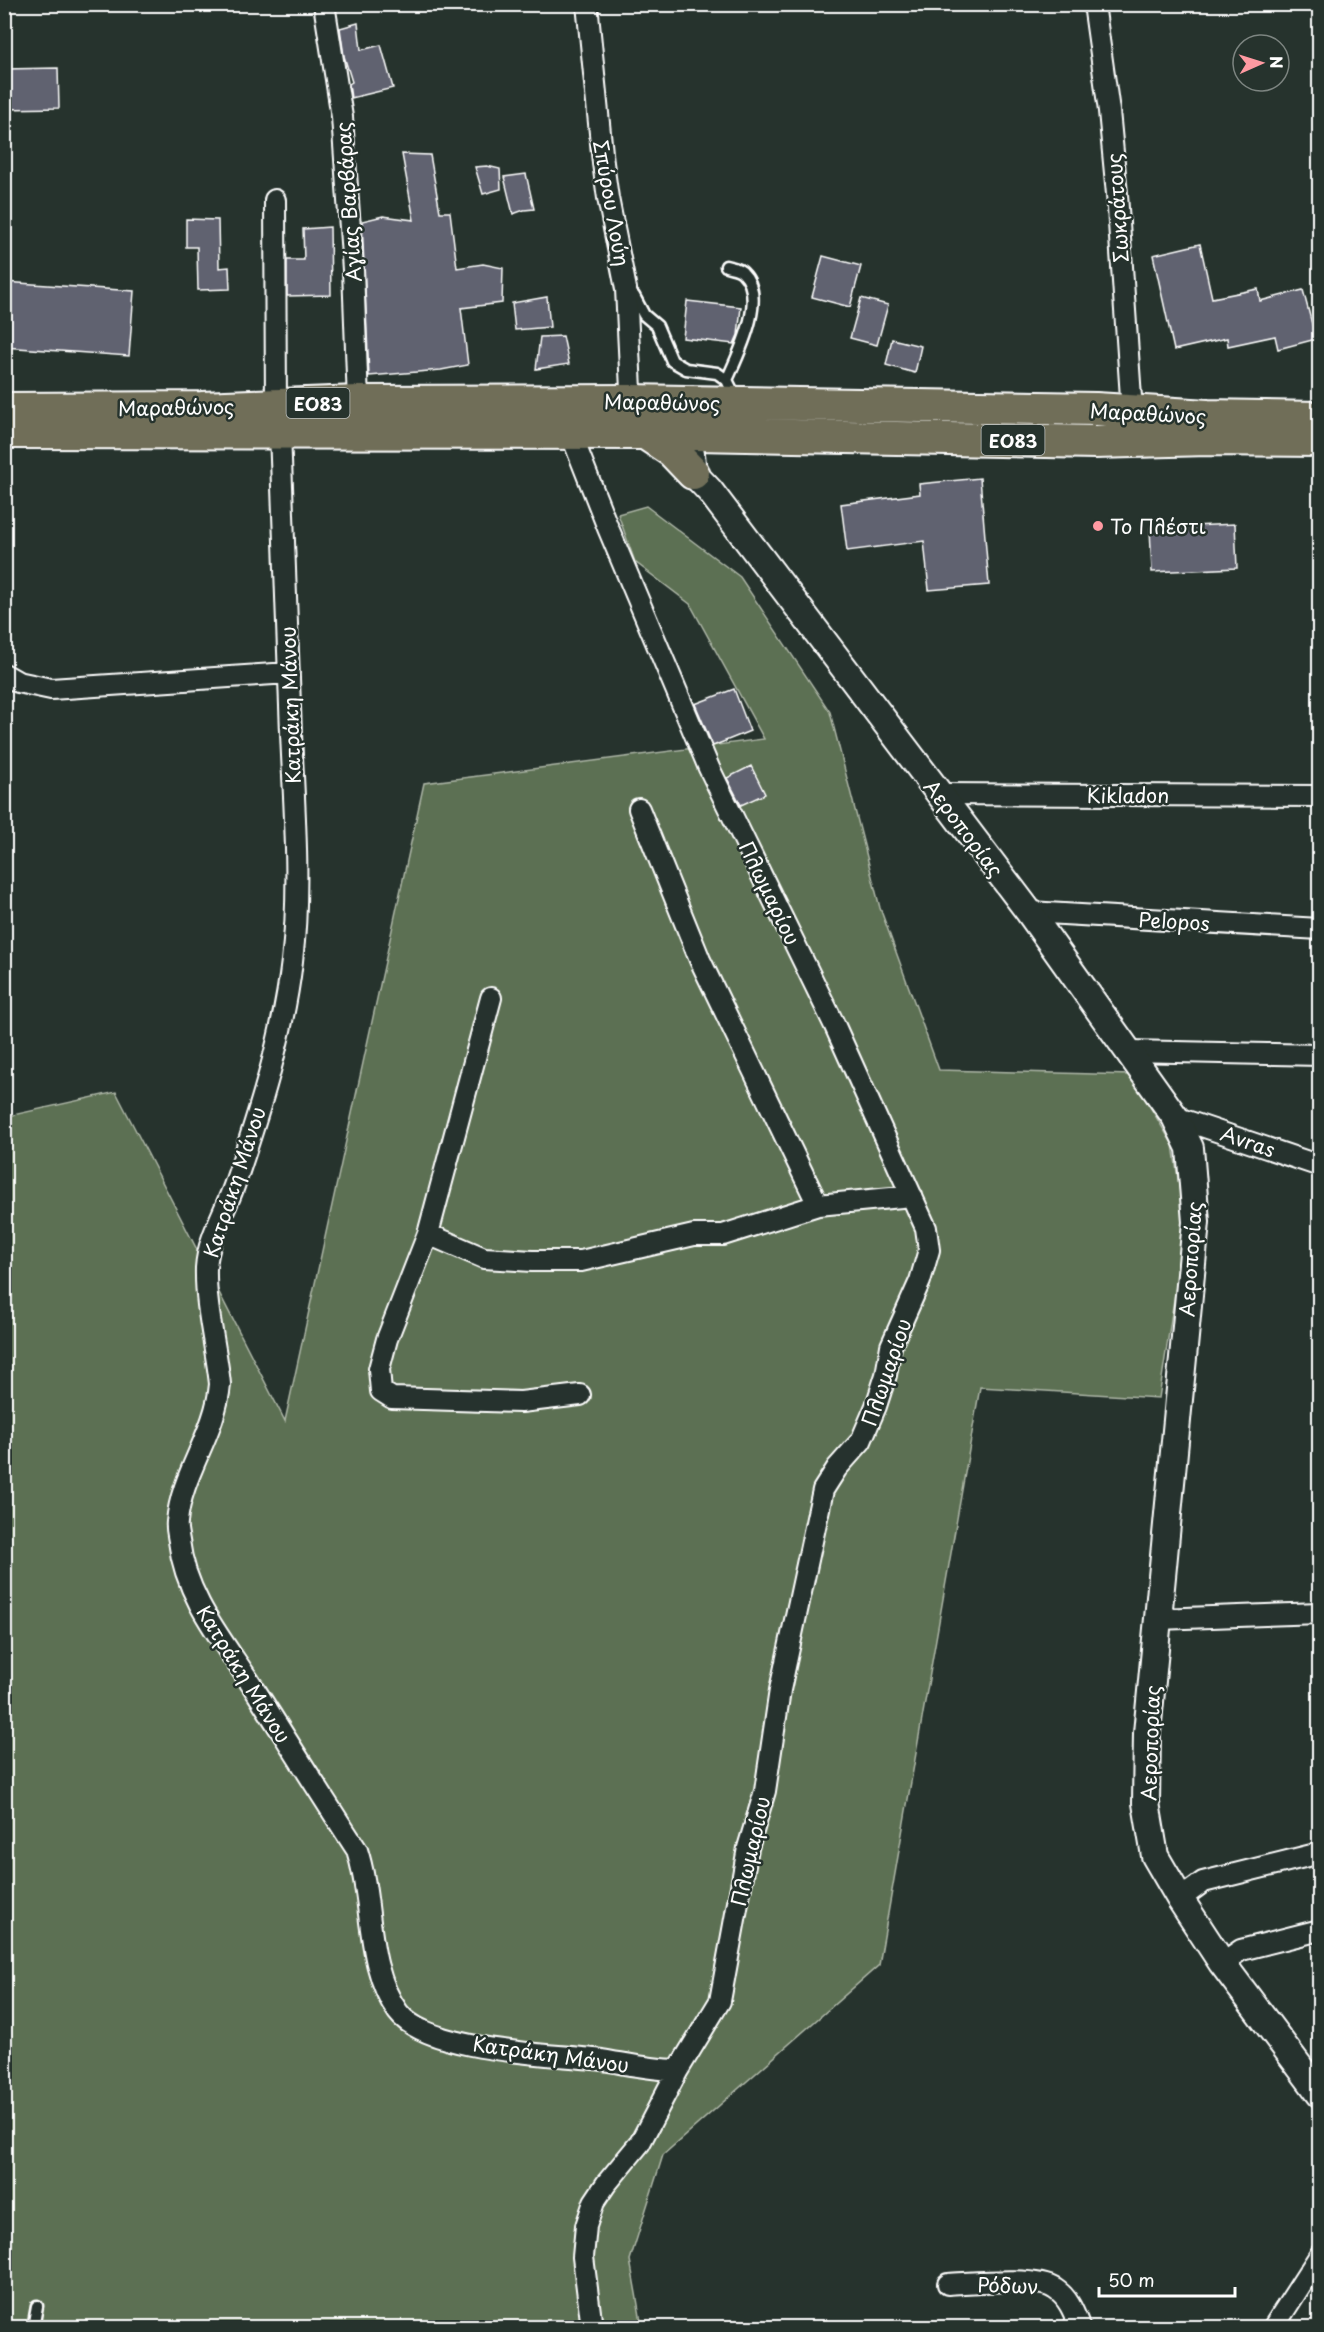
<svg xmlns="http://www.w3.org/2000/svg" width="1324" height="2332" font-family="'Playpen Sans',sans-serif">
<rect width="100%" height="100%" fill="#26332d"/>
<filter id="ink" filterUnits="userSpaceOnUse"><feTurbulence type="fractalNoise" baseFrequency=".0167" numOctaves="2"/><feDisplacementMap in="SourceGraphic" scale="12" xChannelSelector="R" yChannelSelector="G"/><feConvolveMatrix kernelMatrix="1 2 1 2 8 2 1 2 1" color-interpolation-filters="sRGB"/></filter>
<g filter="url(#ink)">
<!-- green -->
<path fill="#5c6f52" stroke="#aeb7a8" stroke-width="1.5" d="M646,506L740,577L830,712L880,908L939,1070L1131,1075L1173,1145L1185,1227L1159,1398L980,1387L879,1965L663,2155L630,2260L642,2327H5L4,1117L116,1092L285,1421L424,783L764,739L690,604L635,562L618,514Z"/>
<!-- building -->
<path fill="#60626f" stroke="#fff" stroke-width="1.5" d="M358,23L361,50L381,45L393,88L351,98L349,84L352,82L344,56L340,28Z
M58,68L59,108L4,109V69Z
M402,154L430,155L440,212H450L457,268L483,264L503,268L502,303L461,308L468,365L441,370L369,376L362,221L383,216L414,220Z
M487,166L500,169L501,189L483,194L475,167Z
M526,174L534,209L524,210L513,214L504,177Z
M186,219L218,220L219,268L229,267L230,289L198,290L197,247H186Z
M330,227L331,295L287,296V260H304L303,229Z
M1200,244L1212,298L1258,289L1260,301L1303,290L1316,339L1278,349L1275,336L1228,346L1227,338L1174,350L1153,255Z
M823,256L861,266L850,307L812,297Z
M4,282L134,291L129,356L4,347Z
M547,297L550,327L515,330L512,303Z
M861,298L888,305L877,345L850,338Z
M687,301L741,307L738,335L734,344L683,338Z
M563,336L569,364L536,369L540,337Z
M892,339L921,346L915,373L886,365Z
M980,478L989,585L929,590L924,541L847,551L841,504L920,494L919,484Z
M1235,524L1237,568L1152,572L1150,528Z
M734,689L750,731L713,746L695,704Z
M751,766L765,794L741,805L727,778Z"/>
<g fill="none" stroke-linecap="round" stroke-linejoin="round">
<!-- service casing -->
<g stroke="#fff" stroke-width="15">
<path id="service" d="M726,266C732,268 739,268 743,273C768,297 738,355 727,380
M627,290L634,296L644,315L657,326L672,361L686,369L717,373L727,380L733,392L739,397
M33,2328L37,2306"/>
</g>
<!-- minor casing -->
<g stroke="#fff" stroke-width="24">
<path id="minor" d="M324,4L342,117L353,270L358,402
M587,4L603,163L608,198L626,289L632,410
M1094,4L1109,111L1117,194L1132,412
M275,200L276,405
M280,432C283,533 287,633 291,733C294,807 301,887 292,961C283,1037 259,1113 234,1186C224,1214 208,1238 206,1268C205,1307 216,1346 220,1384C216,1433 181,1474 177,1522C176,1528 178,1535 179,1541C186,1600 226,1644 257,1693C290,1745 323,1798 357,1850C374,1902 365,1966 398,2012C427,2052 553,2054 602,2060C627,2064 652,2070 678,2070
M571,434L608,528L709,768L834,1024L926,1228L929,1250L920,1281L891,1346L886,1375L876,1406L861,1441L837,1468L823,1490L780,1690L765,1791L748,1848L720,2001L678,2070L640,2143L606,2184L594,2202L586,2226L583,2257L592,2328
M4,674L18,682L51,689L289,673
M937,794L1320,796
M639,809L700,960L818,1205
M1029,912L1320,929
M491,998L428,1234L387,1339L379,1369L381,1391L392,1398L521,1402L580,1395
M1129,1051L1320,1055
M1175,1117L1320,1166
M428,1234L484,1258L532,1261H581L694,1235H723L818,1205L912,1196
M1158,1619L1320,1613
M1180,1899L1203,1882L1320,1853
M1222,1963L1241,1950L1320,1930
M948,2284C973,2283 1036,2276 1055,2289C1069,2298 1074,2313 1080,2328
M1273,2328L1320,2255"/>
</g>
<!-- tertiary casing -->
<g stroke="#fff" stroke-width="30">
<path id="tertiary" d="M691,454L693,473L710,491L1029,912L1175,1117L1190,1148L1196,1222L1147,1733L1146,1803L1155,1856L1180,1899L1222,1963L1320,2094"/>
</g>
<!-- primary casing -->
<g stroke="#fff" stroke-width="36">
<path id="primary" d="M4,409L201,408L358,402L631,401L1096,409L1208,416L1320,418
M4,432L645,433L1095,442L1208,439L1320,440
M645,433L672,451L693,473"/>
</g>
<!-- service -->
<use href="#service" stroke="#26332d" stroke-width="10"/>
<!-- minor -->
<use href="#minor" stroke="#26332d" stroke-width="20"/>
<!-- tertiary -->
<use href="#tertiary" stroke="#26332d" stroke-width="26"/>
<!-- primary -->
<use href="#primary" stroke="#706e59" stroke-width="32"/>
</g>
</g>
<!-- markers -->
<circle fill="#ff9aa2" stroke="#26332d" stroke-width="2" cx="1098" cy="526" r="6"/>
<g text-anchor="middle" dominant-baseline="central" stroke-width="5" stroke-linejoin="round" paint-order="stroke">
<!-- shield labels -->
<g fill="#26332d" stroke="#bec2c0" stroke-width="1.5">
<rect x="286.5" y="388" width="63" height="30" rx="4.5"/>
<rect x="981.5" y="425" width="63" height="30" rx="4.5"/>
</g>
<g font-size="18" font-weight="bold" fill="#fff">
<text x="318" y="403">ΕΟ83</text>
<text x="1013" y="440">ΕΟ83</text>
</g>
<!-- street labels -->
<g font-size="20" fill="#fff" stroke="#26332d">
<text transform="translate(348 202) rotate(-94)">Αγίας Βαρβάρας</text>
<text transform="translate(612 203) rotate(80)">Σπύρου Λούη</text>
<text transform="translate(1117 208) rotate(-94)">Σωκράτους</text>
<text transform="translate(662 402) rotate(1)">Μαραθώνος</text>
<text transform="translate(176 407) rotate(-1)">Μαραθώνος</text>
<text transform="translate(1148 413) rotate(3)">Μαραθώνος</text>
<text transform="translate(290 705) rotate(-92)">Κατράκη Μάνου</text>
<text x="1128" y="795">Kikladon</text>
<text transform="translate(964 828) rotate(53)">Αεροπορίας</text>
<text transform="translate(770 893) rotate(64)">Πλωμαρίου</text>
<text transform="translate(1174 921) rotate(3)">Pelopos</text>
<text transform="translate(1248 1141) rotate(19)">Avras</text>
<text transform="translate(234 1182) rotate(-72)">Κατράκη Μάνου</text>
<text transform="translate(1190 1259) rotate(-86)">Αεροπορίας</text>
<text transform="translate(886 1372) rotate(-71)">Πλωμαρίου</text>
<text transform="translate(244 1674) rotate(58)">Κατράκη Μάνου</text>
<text transform="translate(1150 1743) rotate(-88)">Αεροπορίας</text>
<text transform="translate(750 1851) rotate(-77)">Πλωμαρίου</text>
<text transform="translate(551 2054) rotate(8)">Κατράκη Μάνου</text>
<text transform="translate(1008 2285) rotate(2)">Ρόδων</text>
</g>
<!-- poi labels -->
<g font-size="20" fill="#fff" stroke="#26332d" text-anchor="start">
<text x="1110" y="526">Το Πλέστι</text>
</g>
</g>
<!-- margin -->
<rect width="1324" height="2332" fill="none" stroke="#26332d" stroke-width="24"/>
<rect x="12" y="12" width="1300" height="2308" fill="none" stroke="#fff" stroke-width="2" filter="url(#ink)"/>
<!-- north arrow -->
<g transform="translate(1261 63) rotate(87)"><circle r="28" fill="#26332d" stroke="#7d8581" stroke-width="1.5"/>
<path d="M0-4.5L10 22L0 15L-10 22Z" fill="#ff9aa2"/>
<text y="-9" font-size="16" font-weight="bold" text-anchor="middle" fill="#ffffff">N</text>
</g>
<!-- scale -->
<path d="M1099 2287v9h136v-9" fill="none" stroke="#ffffff" stroke-width="3"/>
<text x="1108" y="2287" font-size="18" fill="#ffffff" stroke="#26332d" stroke-width="4.5" paint-order="stroke">50 m</text>
</svg>
